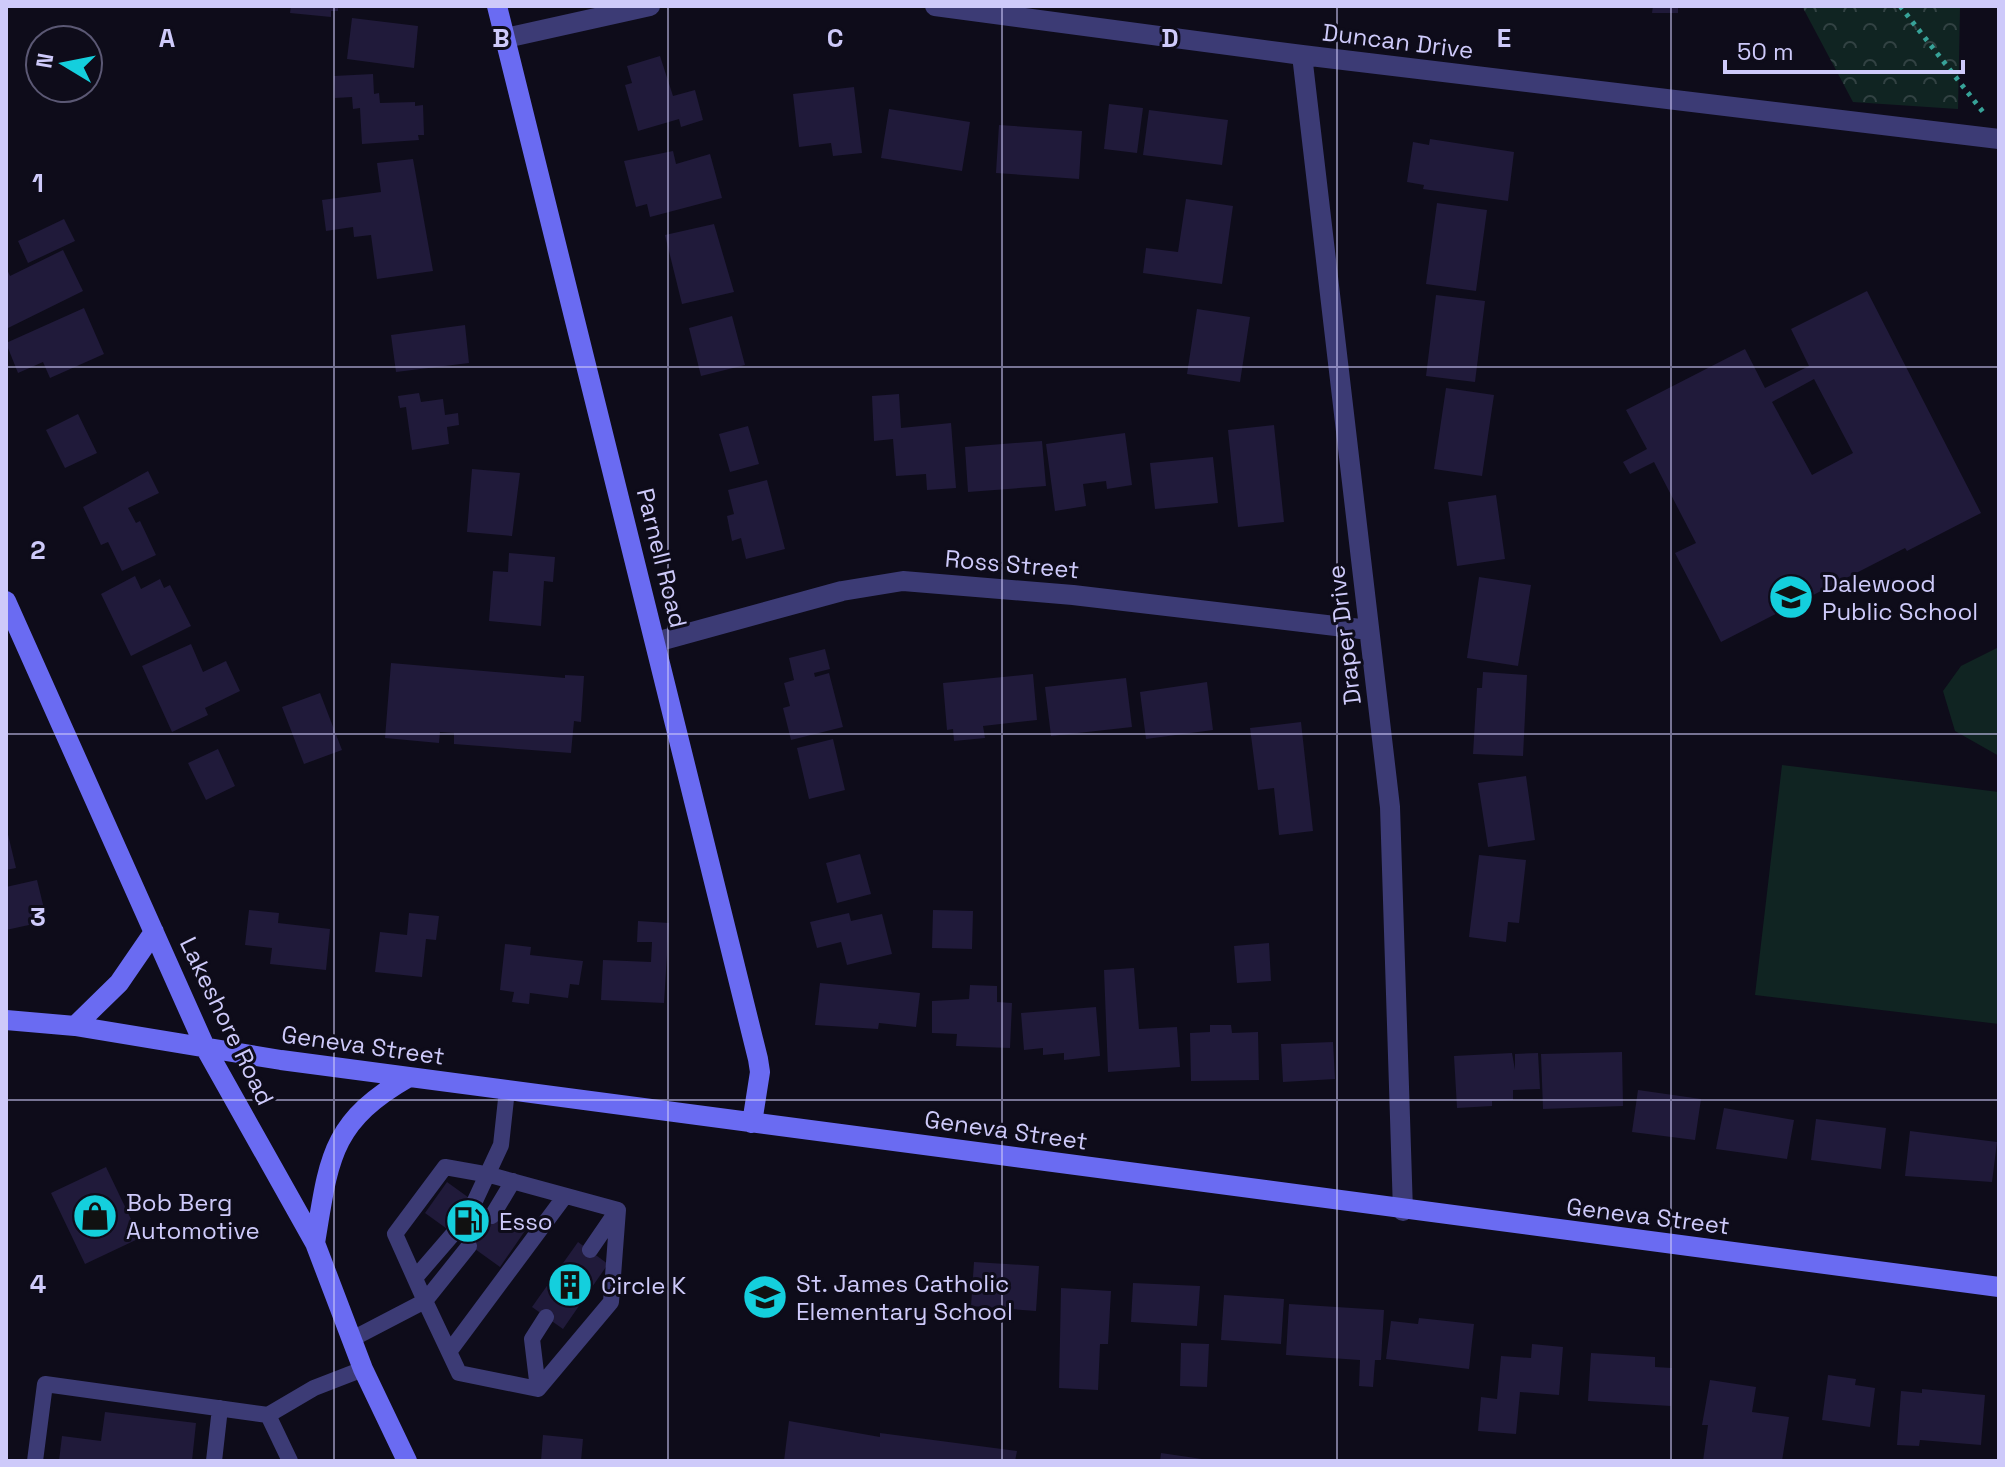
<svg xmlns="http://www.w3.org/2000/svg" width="2005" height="1467" font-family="'Space Grotesk',sans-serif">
<defs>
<pattern id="forest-crowns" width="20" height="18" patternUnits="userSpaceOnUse" patternTransform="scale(2)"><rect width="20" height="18" fill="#102422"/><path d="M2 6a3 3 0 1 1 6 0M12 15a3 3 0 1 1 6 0" fill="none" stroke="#324243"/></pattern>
</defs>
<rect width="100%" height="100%" fill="#0e0c1a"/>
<!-- forest -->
<path fill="url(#forest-crowns)" d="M1802,6H1960L1958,109L1853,102Z"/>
<!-- pitch -->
<path fill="#102422" d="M1999,647V756L1955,731L1943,691L1961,666Z
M1782,765L1999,792V1024L1755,995Z"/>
<!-- building -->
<path fill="#201a3a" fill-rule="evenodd" d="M291,6H338V11H331V17L290,13Z
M1653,6H1678V13H1652Z
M352,18L418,26L414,68L347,59Z
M660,56L673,96L695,90L703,120L681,127L679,119L638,131L625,85L632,83L627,66Z
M373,74L374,94L379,93L380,103L415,102V106L423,105L424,135H418L419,140L362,144L360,108L353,109L352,97L335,98L334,76Z
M854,87L862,153L833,156L831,143L799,147L793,94Z
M1109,104L1143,108L1137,153L1104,149Z
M889,109L970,122L962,171L881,158Z
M1149,110L1228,120L1222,165L1143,155Z
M999,125L1082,131L1079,179L996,173Z
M1430,139L1514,152L1508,201L1423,189L1424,185L1407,182L1413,142L1429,145Z
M673,151L676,164L710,154L722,198L650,217L647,204L636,207L624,161Z
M413,159L433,271L377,279L371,235L354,237L353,227L326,231L322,200L381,192L377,163Z
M1186,199L1233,206L1222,284L1143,273L1146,248L1178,252Z
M1437,203L1487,210L1476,291L1426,284Z
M64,219L75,241L28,263L18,241Z
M714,224L734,292L682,304L665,235Z
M63,250L83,291L6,329V267L10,276Z
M1867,291L1981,513L1907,551L1905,548L1721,642L1675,553L1696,543L1654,462L1630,474L1623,462L1647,449L1626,410L1745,349L1765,388L1809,366L1791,329ZM1814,379L1853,453L1812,475L1772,402Z
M1436,295L1485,301L1475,382L1426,376Z
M84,308L104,354L50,378L43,362L18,373L6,343Z
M1197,309L1250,317L1240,382L1187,374Z
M732,316L745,365L701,376L689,328Z
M465,325L469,363L396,372L391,335Z
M1446,388L1494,395L1482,476L1434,469Z
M419,393L421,402L443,399L445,415L458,413L459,425L447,427L449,444L412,450L406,407L400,408L398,396Z
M899,394L901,428L951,423L956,488L927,490L926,474L896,476L893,439L874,441L872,396Z
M78,414L97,453L65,468L46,430Z
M1274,425L1284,522L1238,527L1228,430Z
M748,426L759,464L730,472L719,434Z
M1125,433L1132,485L1107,489L1106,481L1083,484L1086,506L1055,511L1046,444Z
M1042,441L1046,486L968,492L965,447Z
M1213,457L1218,503L1155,509L1150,463Z
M472,469L520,473L512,536L467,532Z
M148,471L159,493L128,508L136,523L140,521L156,555L122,571L108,542L101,545L83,507Z
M767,480L785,549L746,559L741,538L732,541L727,516L734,514L728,490Z
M1496,495L1505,559L1457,566L1448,502Z
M509,553L555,557L553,582L544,581L541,626L489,621L493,571L508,572Z
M135,576L141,589L160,579L164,588L170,585L191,626L131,656L101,594Z
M1479,577L1531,585L1518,666L1467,658Z
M191,644L203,672L226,661L240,691L205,708L208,715L172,732L142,666Z
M825,649L830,669L814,673L815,677L829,673L843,727L791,740L783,708L790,706L784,683L794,680L789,658Z
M391,663L565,678V675L584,676L581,722L574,721L571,753L454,744V733L440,732L439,743L385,738Z
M1483,672L1527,675L1523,756L1473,754L1477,688H1482Z
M1033,674L1037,720L983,726L985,738L954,741L953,729L947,730L943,683Z
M1126,678L1132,727L1051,736L1045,687Z
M1207,682L1213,730L1146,739L1140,692Z
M320,693L342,750L304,764L282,707Z
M1301,722L1313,831L1279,835L1274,788L1258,790L1250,728Z
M833,739L845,790L809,799L797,748Z
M218,749L235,786L206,800L188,763Z
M1526,776L1535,840L1488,847L1478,783Z
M6,826L16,868L6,870Z
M860,854L871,894L837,903L826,863Z
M1479,855L1526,860L1519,923L1508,922L1506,942L1469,937Z
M37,880L47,921L6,930V887Z
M249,910L279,913L278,923L330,929L326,970L270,964L272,948L245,945Z
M933,910L973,911L972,949L932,948Z
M409,913L439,916L436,940L426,939L422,977L375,972L380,932L407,935Z
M849,913L851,921L882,914L892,954L847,965L841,942L817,948L810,922Z
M638,921L669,923L664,1003L601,1000L603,960L651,962L652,942H637Z
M1269,943L1271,981L1237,983L1234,946Z
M505,944L531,947L530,955L583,961L579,985L570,984L568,998L530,993L529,1004L512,1002L514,992L500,990Z
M1134,968L1139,1029L1177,1027L1180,1067L1108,1072L1104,970Z
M820,983L920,993L916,1027L879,1023L878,1029L815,1025Z
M970,985L997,986V1002L1012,1003L1010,1048L956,1046L957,1034L932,1033V1001L969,999Z
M1096,1007L1100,1056L1064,1060V1053L1043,1055V1048L1024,1050L1021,1013Z
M1210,1025H1231L1232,1033L1258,1032L1259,1080L1191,1081L1190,1033L1210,1032Z
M1333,1042L1335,1079L1283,1082L1281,1044Z
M1622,1052L1623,1106L1543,1109L1541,1054Z
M1512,1053L1515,1070V1054L1538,1053L1540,1089L1513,1090V1100L1492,1101V1106L1457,1108L1454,1056Z
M1638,1090L1701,1099L1695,1140L1632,1132Z
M1724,1108L1794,1120L1787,1159L1716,1149Z
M1816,1119L1886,1128L1881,1169L1811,1160Z
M1910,1131L1997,1142L1992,1182L1905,1176Z
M106,1167L140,1238L85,1264L51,1193Z
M447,1182L508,1226L516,1215L529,1225L500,1267L425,1213Z
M578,1242L608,1264L563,1329L532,1307Z
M974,1262L1039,1266L1036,1311L971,1306Z
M1133,1283L1200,1286L1197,1326L1131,1322Z
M1061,1288L1111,1291L1108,1344H1100L1098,1390L1059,1388Z
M1224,1295L1284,1299L1281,1344L1221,1340Z
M1289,1304L1384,1310L1381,1360H1375L1373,1387L1359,1386L1360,1360L1286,1355Z
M1419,1318L1474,1324L1469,1369L1386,1359L1391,1321L1418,1324Z
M1181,1343L1209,1344L1207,1387L1180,1386Z
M1532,1344L1563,1347L1559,1395L1520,1392L1516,1434L1478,1431L1481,1397L1497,1399L1501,1356L1531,1358Z
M1591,1353L1655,1357V1367L1672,1368L1671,1406L1588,1401Z
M1828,1375L1856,1379L1855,1385L1875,1388L1870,1427L1822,1420Z
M1710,1380L1756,1387L1752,1412L1789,1417L1782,1461H1703L1708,1425H1702Z
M1922,1389L1985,1395L1981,1445L1920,1440L1919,1446L1897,1445L1901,1391L1922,1393Z
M105,1412L196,1423L192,1461H59L62,1436L101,1441Z
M789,1421L880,1437V1433L1017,1451L1015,1461H784Z
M543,1435L583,1439L581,1461H541Z
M1161,1453L1202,1459V1461H1160Z"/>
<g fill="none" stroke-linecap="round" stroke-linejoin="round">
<!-- path -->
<path stroke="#37a298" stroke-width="5" stroke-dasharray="4 6" stroke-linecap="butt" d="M1900,6L1983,112"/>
<!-- lane -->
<path stroke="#3c3b75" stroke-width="16" d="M474,1203L501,1145L507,1090
M492,1216L513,1181
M590,1250L616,1212
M415,1278L453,1234
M352,1339L425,1301L459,1373L538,1389L611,1302L618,1210L490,1175L445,1167L395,1234L425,1301L469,1246
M449,1352L565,1196
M538,1389L532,1339L546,1317
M268,1415L290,1461
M35,1461L45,1384L268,1415L314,1388L363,1369
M214,1461L220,1408"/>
<!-- street -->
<path stroke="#3c3b75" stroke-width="20" d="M935,6L1302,55L1999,139
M506,38L650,6
M1302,55L1390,807L1403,1211
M656,642L842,591L903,581L1073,595L1369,630"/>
<!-- secondary -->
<path stroke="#6a6bf2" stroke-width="20" d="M497,6L758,1059L760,1072L752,1123
M6,601L206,1049L315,1243L363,1369L407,1461
M6,1020L75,1026L281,1060L1999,1287
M75,1026L119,983L154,932
M315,1243C329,1159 330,1122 409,1077"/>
</g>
<!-- grid -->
<path fill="none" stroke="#cecafa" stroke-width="2" stroke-opacity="0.55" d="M334,6V1461M668,6V1461M1002,6V1461M1337,6V1461M1671,6V1461M6,367H1999M6,734H1999M6,1100H1999"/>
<!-- icons -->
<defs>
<g id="school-disc" transform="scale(2.3)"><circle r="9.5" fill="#14cfdd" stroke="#0e0c1a"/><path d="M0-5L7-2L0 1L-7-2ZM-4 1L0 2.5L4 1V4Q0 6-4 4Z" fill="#111"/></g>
<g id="shop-disc" transform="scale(2.3)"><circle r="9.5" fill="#14cfdd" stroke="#0e0c1a"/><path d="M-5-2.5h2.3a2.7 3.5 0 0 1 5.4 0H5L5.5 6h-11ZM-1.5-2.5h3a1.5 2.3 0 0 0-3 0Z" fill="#111"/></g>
<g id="fuel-disc" transform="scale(2.3)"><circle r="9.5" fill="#14cfdd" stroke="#0e0c1a"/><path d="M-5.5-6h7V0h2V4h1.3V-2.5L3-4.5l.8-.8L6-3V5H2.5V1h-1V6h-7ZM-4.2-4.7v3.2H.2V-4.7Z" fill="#111"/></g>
<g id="building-disc" transform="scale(2.3)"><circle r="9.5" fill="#14cfdd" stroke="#0e0c1a"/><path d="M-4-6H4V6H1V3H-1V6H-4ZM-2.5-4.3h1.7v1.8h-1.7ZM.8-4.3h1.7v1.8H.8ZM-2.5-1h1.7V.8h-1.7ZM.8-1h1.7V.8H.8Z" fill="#111"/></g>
</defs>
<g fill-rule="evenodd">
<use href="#school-disc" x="1791" y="597"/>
<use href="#shop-disc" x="95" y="1216"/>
<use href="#fuel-disc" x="468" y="1221"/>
<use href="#building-disc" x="570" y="1285"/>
<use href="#school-disc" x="765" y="1297"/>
</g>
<g text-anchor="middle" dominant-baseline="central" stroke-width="6" stroke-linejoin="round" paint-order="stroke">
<!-- street labels -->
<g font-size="24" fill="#cecafa" stroke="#0e0c1a">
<text transform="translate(1398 41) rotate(7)">Duncan Drive</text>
<text transform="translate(662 558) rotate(76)">Parnell Road</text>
<text transform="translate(1012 564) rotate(5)">Ross Street</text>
<text transform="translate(1344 635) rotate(-97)">Draper Drive</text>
<text transform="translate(227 1021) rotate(64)">Lakeshore Road</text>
<text transform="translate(363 1045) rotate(8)">Geneva Street</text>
<text transform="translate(1006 1130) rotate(8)">Geneva Street</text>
<text transform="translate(1648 1216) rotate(7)">Geneva Street</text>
</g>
<!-- poi labels -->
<g font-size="24" fill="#cecafa" stroke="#0e0c1a" text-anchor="start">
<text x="1822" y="583">Dalewood<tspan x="1822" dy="28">Public School</tspan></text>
<text x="126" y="1202">Bob Berg<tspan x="126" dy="28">Automotive</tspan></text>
<text x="499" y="1221">Esso</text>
<text x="796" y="1283">St. James Catholic<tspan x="796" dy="28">Elementary School</tspan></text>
<text x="601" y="1285">Circle K</text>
</g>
</g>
<g font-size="26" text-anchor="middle" font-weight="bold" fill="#cecafa" stroke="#0e0c1a" stroke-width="6" stroke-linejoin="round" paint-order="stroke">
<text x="167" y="47">A</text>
<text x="501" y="47">B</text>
<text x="835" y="47">C</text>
<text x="1170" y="47">D</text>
<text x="1504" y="47">E</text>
<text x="38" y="192">1</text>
<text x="38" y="559">2</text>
<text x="38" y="926">3</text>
<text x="38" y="1293">4</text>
</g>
<!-- border -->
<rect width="2005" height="1467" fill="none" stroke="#cecafa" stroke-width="16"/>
<!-- north arrow -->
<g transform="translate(64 64) rotate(280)"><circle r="38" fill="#0e0c1a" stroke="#5b5874" stroke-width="2"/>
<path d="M0-6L14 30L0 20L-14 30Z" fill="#14cfdd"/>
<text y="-12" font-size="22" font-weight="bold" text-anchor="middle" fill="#cecafa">N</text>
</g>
<!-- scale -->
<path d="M1725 60v12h238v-12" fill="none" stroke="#cecafa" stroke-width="4"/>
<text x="1737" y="60" font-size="24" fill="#cecafa" stroke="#0e0c1a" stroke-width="6" paint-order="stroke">50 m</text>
</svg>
